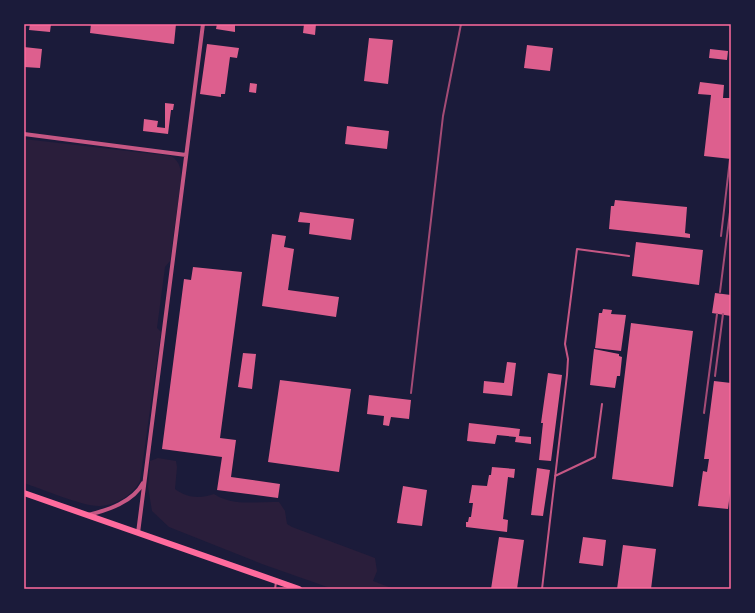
<svg xmlns="http://www.w3.org/2000/svg" width="755" height="613" font-family="'Fira Sans Condensed',sans-serif">
<rect width="100%" height="100%" fill="#1b1b3a"/>
<!-- green -->
<path fill="#2a1e3b" d="M24,139L171,156C181,162 181,170 181,181L170,261L165,267L157,328L161,332L140,481C133,495 116,505 100,506C84,507 42,489 24,483Z
M158,458L176,461L177,467L175,489C187,498 200,499 214,494C234,507 256,501 279,502L285,511L287,524L292,527L375,558L377,571L373,581L394,589H333L262,564L169,527L152,511L148,487L150,461Z"/>
<!-- building -->
<path fill="#dd5f8e" d="M30,24H51L50,32L29,30Z
M91,24H176L174,44L90,33Z
M217,24H235V32L216,29Z
M304,24H316L315,35L303,33Z
M369,38L393,40L388,84L364,81Z
M207,44L239,48L237,58L230,57L225,94H221V97L200,94Z
M527,45L553,48L550,71L524,68Z
M24,47L42,49L40,68L24,67Z
M710,49L728,51L727,60L709,58Z
M700,82L724,85L723,98H731V159L704,156L711,95L698,94Z
M250,83L257,84L256,93L249,92Z
M165,103L174,104L173,110H171L168,134L143,131L144,119L158,121L157,127L165,128Z
M347,126L389,131L387,149L345,144Z
M615,200L687,207L685,233L690,234V238L609,229L611,206H614Z
M300,212L354,219L351,240L309,234L310,223L298,222Z
M272,234L286,236L284,247L294,249L288,290L339,297L336,317L262,306Z
M636,242L703,250L699,285L632,276Z
M193,267L242,272L220,438L236,440L231,477L280,484L278,498L217,490L222,457L162,449L184,279L191,280Z
M715,293L731,295V316L712,313Z
M603,309L612,310L611,314L626,315L621,351L595,348L599,313H602Z
M631,323L693,331L673,487L612,479Z
M594,349L619,354V356L622,357L620,376H617L615,388L590,385Z
M243,353L256,354L252,389L238,387Z
M507,362L516,363L512,396L483,393L484,381L504,383Z
M548,373L562,375L551,461L539,460L543,423H541Z
M280,380L351,389L339,472L268,462Z
M714,381L731,383V485L728,509L698,506L703,471L707,472L709,459H704Z
M369,395L411,400L409,419L391,417L389,426L383,425L384,416L367,414Z
M469,423L520,429L519,436L531,437V444L515,442L516,437L497,435L495,444L467,441Z
M492,467L515,469L514,478L508,477L503,519L508,520L507,532L466,527V522H468L469,517H471L473,503H469L472,485L487,486L489,475H491Z
M537,468L550,470L543,516L531,515Z
M403,486L427,490L422,526L397,523Z
M499,537L524,540L517,589H491Z
M583,537L606,540L603,566L579,563Z
M623,545L656,549L651,589H617Z"/>
<g fill="none" stroke-linecap="round" stroke-linejoin="round">
<!-- service -->
<path stroke="#c65784" stroke-width="2" d="M555,476L595,457L602,404
M275,589L276,582
M542,589L567,375L568,359L565,344L577,249L629,256"/>
<!-- minor -->
<path stroke="#c65784" stroke-width="4" d="M24,134L186,155
M88,515C108,510 133,502 143,483
M138,533L203,24"/>
<!-- primary -->
<path stroke="#ff6b9d" stroke-width="6" d="M24,493L299,589"/>
<!-- rail -->
<path stroke="#a44b75" stroke-width="2" d="M721,236L730,159
M720,292L731,204
M715,376L723,314
M411,393L443,116L461,24
M704,413L717,314"/>
</g>
<!-- border -->
<rect width="755" height="613" fill="none" stroke="#1b1b3a" stroke-width="50"/>
<rect x="25" y="25" width="705" height="563" fill="none" stroke="#ff6b9d" stroke-width="1.5"/>
</svg>
